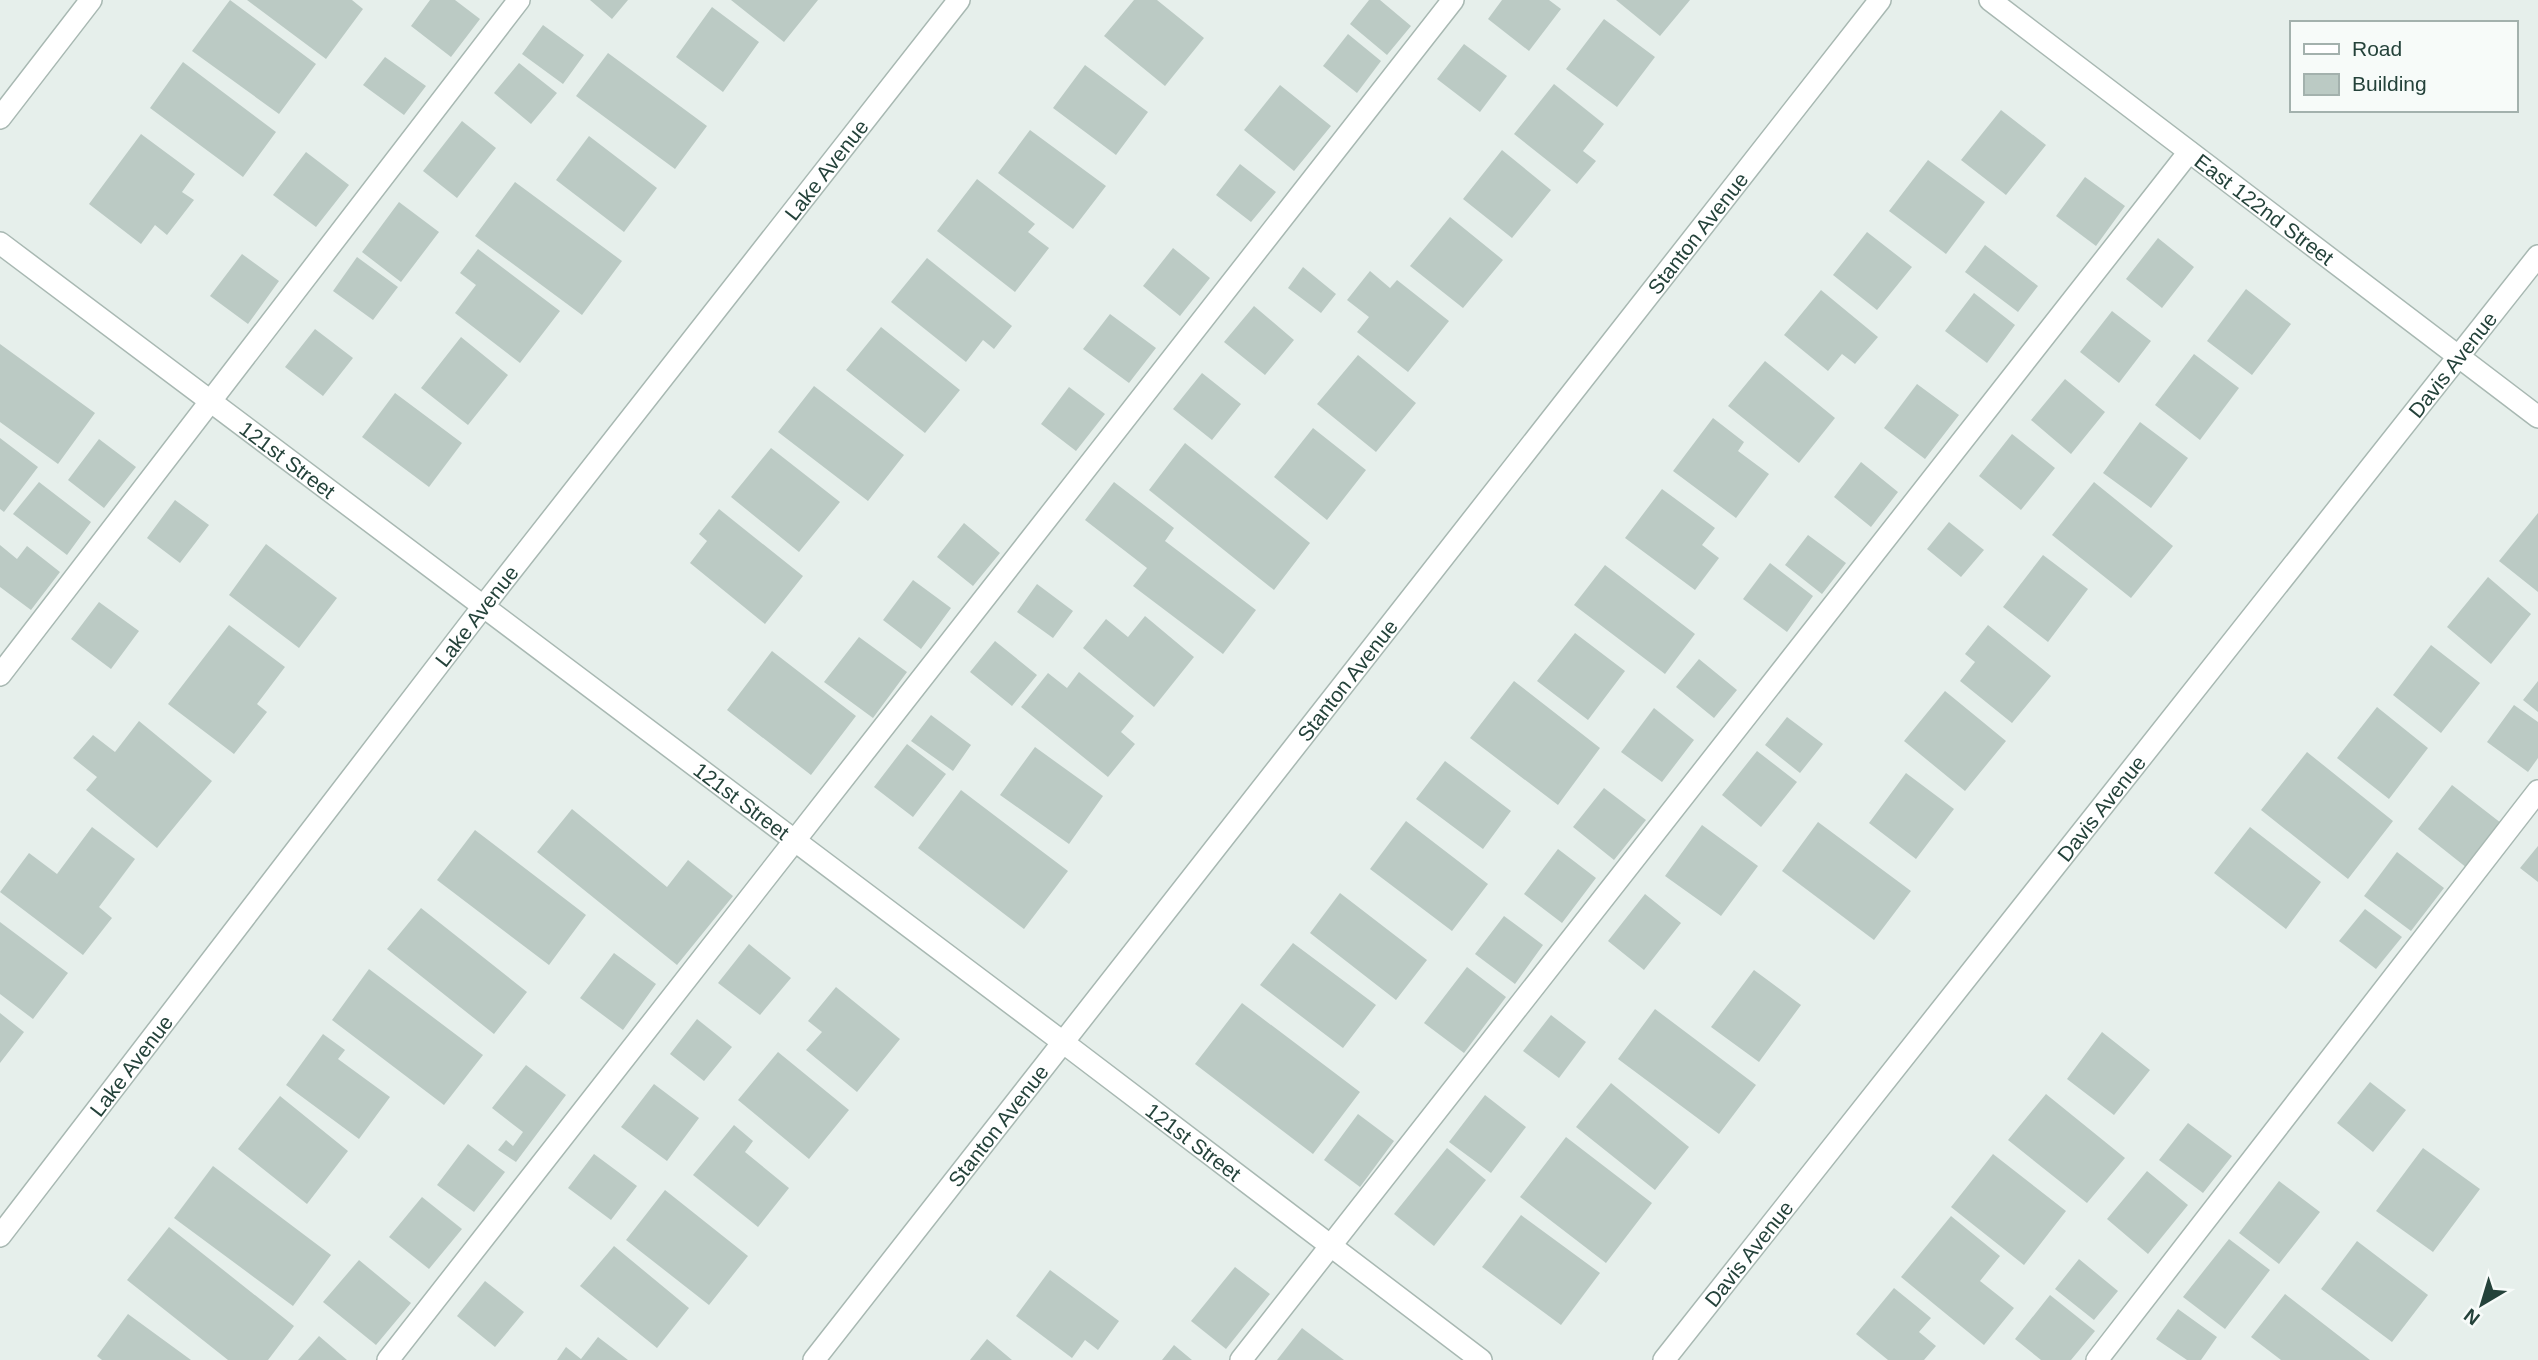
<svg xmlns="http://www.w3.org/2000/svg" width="2538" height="1360" font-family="Arial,sans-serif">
<rect width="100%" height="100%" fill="#e6efeb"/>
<!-- building -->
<path fill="#bbcac4" d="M230,0L316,64L279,114L192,51Z
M247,0H352L363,9L326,59Z
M430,0H455L480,19L451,57L411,26Z
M590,0H628L612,19Z
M731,0H818L784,42Z
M1134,0H1157L1204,38L1165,86L1104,36Z
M1369,0H1380L1411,26L1387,55L1350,24Z
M1502,0H1549L1561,9L1529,51L1488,19Z
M1616,0H1690L1660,36Z
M712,7L759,42L723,92L676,57Z
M1604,19L1655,57L1617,107L1566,69Z
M543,25L584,55L563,84L522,54Z
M1348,34L1381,61L1357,93L1323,66Z
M1464,44L1507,76L1480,112L1437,79Z
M608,53L707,126L675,169L576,96Z
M385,57L426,86L404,115L363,85Z
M183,62L276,132L243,177L150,108Z
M519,63L557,93L531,124L494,93Z
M1085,65L1148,112L1116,155L1053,108Z
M1554,84L1604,124L1583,151L1596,161L1577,184L1514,134Z
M1280,85L1331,126L1294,171L1244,130Z
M2001,110L2046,145L2006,195L1961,160Z
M462,121L496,148L457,198L423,171Z
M1030,130L1106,186L1073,229L998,173Z
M141,134L195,174L182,192L194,200L167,235L155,225L141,244L89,204Z
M589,136L657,188L624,232L556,180Z
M1502,150L1551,190L1512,238L1463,199Z
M306,152L349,185L316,227L273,195Z
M1928,160L1985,202L1946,254L1889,211Z
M1240,164L1276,192L1251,222L1216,195Z
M2085,177L2125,206L2096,246L2056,216Z
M977,179L1035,224L1028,232L1049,248L1015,292L937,231Z
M515,182L622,261L582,315L475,236Z
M399,202L439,232L401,282L362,252Z
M1450,217L1503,260L1463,308L1410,266Z
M1867,232L1912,267L1877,310L1833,275Z
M2158,238L2194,267L2162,308L2126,279Z
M1985,245L2038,286L2018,312L1965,272Z
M1173,248L1210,278L1180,316L1143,286Z
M478,249L560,311L520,363L455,313L476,285L460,273Z
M242,254L279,281L248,324L210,296Z
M357,257L398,287L373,320L333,291Z
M927,258L1012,326L994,349L983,340L966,362L891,302Z
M1303,267L1336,294L1321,313L1288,288Z
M1370,271L1390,288L1397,280L1449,321L1408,372L1357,332L1369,317L1347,300Z
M2246,289L2291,324L2252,375L2207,341Z
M1821,290L1878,337L1855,364L1842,354L1828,371L1784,335Z
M1974,293L2015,325L1987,363L1945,331Z
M1254,306L1294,340L1265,375L1224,342Z
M2112,311L2151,341L2119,383L2080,352Z
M1110,314L1156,348L1129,383L1083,349Z
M881,327L960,390L925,433L846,370Z
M315,329L353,358L323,396L285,367Z
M461,337L508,375L468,425L421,388Z
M0,344L95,413L58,464L0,422Z
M2194,354L2239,388L2200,440L2155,405Z
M1358,355L1416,403L1376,452L1317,404Z
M1765,361L1835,418L1799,463L1728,406Z
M1202,373L1241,404L1212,440L1173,409Z
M2065,379L2105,412L2071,454L2031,420Z
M1917,384L1959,415L1925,459L1884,428Z
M814,386L904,455L868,501L778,432Z
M1069,387L1105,414L1076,451L1041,424Z
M395,393L462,443L429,487L362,437Z
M1713,418L1744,442L1738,451L1769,474L1736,518L1673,471Z
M2140,422L2188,458L2151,508L2103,473Z
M1313,428L1366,470L1327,520L1274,477Z
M2012,434L2055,468L2021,510L1979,476Z
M0,438L38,467L4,512L0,509Z
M99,439L136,467L104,508L68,480Z
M1185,443L1310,543L1274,590L1149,490Z
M771,448L840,502L799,552L731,497Z
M1861,462L1898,492L1871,527L1834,497Z
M39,482L91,522L67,555L13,514Z
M1114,482L1174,528L1165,541L1256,610L1223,654L1133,586L1147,568L1085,520Z
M2094,482L2173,546L2131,598L2052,535Z
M1662,489L1715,528L1702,545L1719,558L1695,590L1625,538Z
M175,500L209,525L180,563L147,538Z
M719,509L803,576L765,624L690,563L707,541L699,534Z
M2538,513V592L2499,561Z
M1949,522L1984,550L1961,577L1927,549Z
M964,523L1000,553L973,586L937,557Z
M1808,535L1846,563L1822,594L1785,565Z
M266,544L337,598L299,648L229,595Z
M0,545L17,559L27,546L60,572L31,610L0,587Z
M2043,555L2088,589L2048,642L2003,607Z
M1770,563L1813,596L1787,632L1743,599Z
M1605,565L1695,634L1665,674L1574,605Z
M2488,577L2531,614L2491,664L2447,627Z
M913,580L951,608L921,649L883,620Z
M1037,584L1073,611L1053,638L1017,612Z
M99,602L139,631L111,669L71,639Z
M1145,616L1194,657L1154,707L1083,648L1106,619L1128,637Z
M229,625L285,667L257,704L267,712L234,754L168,704Z
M1988,625L2051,676L2012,723L1960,681L1975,662L1965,654Z
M1575,633L1625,671L1588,720L1537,681Z
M859,637L907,672L873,718L824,682Z
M995,641L1037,675L1012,706L970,672Z
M2431,645L2480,683L2441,733L2393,695Z
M772,651L856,716L811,775L727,710Z
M1699,659L1737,690L1714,718L1676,687Z
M1079,672L1134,716L1121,732L1135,744L1108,777L1021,707L1048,673L1067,688Z
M1514,681L1600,748L1558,805L1470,738Z
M2538,681V712L2523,700Z
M1945,691L2006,741L1965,791L1904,741Z
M2514,705L2538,722V758L2528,772L2487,742Z
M2377,707L2428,748L2389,799L2337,758Z
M1654,708L1694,740L1662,782L1621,752Z
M931,715L971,745L953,771L911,741Z
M1787,717L1823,744L1800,773L1765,745Z
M139,721L212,781L157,848L86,790L97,777L73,758L93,735L115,752Z
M907,744L946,774L913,817L874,787Z
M1035,747L1103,796L1069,844L1000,795Z
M1757,751L1797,782L1761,827L1722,795Z
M2307,752L2393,821L2348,879L2261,810Z
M1445,761L1511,811L1483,849L1416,799Z
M1906,773L1954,809L1916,859L1869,823Z
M2452,785L2501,823L2467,868L2418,829Z
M1604,788L1646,820L1614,860L1573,827Z
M961,790L1068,871L1024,929L918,848Z
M572,809L667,887L688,860L733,896L677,965L537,852Z
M1406,821L1488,884L1452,931L1370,869Z
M1818,822L1911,891L1874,940L1782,871Z
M1702,825L1758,866L1721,916L1665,876Z
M92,827L135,859L99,907L112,918L83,955L0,892L29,853L57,874Z
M2250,827L2321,882L2286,929L2214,873Z
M475,830L586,915L549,965L437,880Z
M2538,846V882L2520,868Z
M1558,849L1596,878L1562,923L1524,894Z
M2397,852L2444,888L2411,931L2364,896Z
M1340,893L1427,960L1396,1000L1310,933Z
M1645,894L1681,923L1644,970L1608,941Z
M421,908L527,992L494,1034L387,949Z
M2365,909L2402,937L2376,969L2339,941Z
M1504,916L1543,945L1515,984L1475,954Z
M0,922L68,973L33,1019L0,994Z
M1293,943L1376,1005L1343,1048L1260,985Z
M749,944L791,978L760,1015L718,983Z
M614,953L656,984L623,1030L580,998Z
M1467,967L1506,997L1464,1053L1424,1023Z
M369,969L483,1055L444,1105L332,1020Z
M1754,970L1801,1005L1759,1062L1711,1027Z
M836,987L900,1039L857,1092L806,1050L822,1032L808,1021Z
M1242,1003L1360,1092L1313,1154L1195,1064Z
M1655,1009L1756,1085L1719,1134L1618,1059Z
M0,1013L24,1032L0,1063Z
M1551,1015L1586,1042L1559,1078L1523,1051Z
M697,1019L732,1047L704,1081L670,1054Z
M2102,1032L2150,1070L2114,1115L2067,1079Z
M323,1034L345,1050L338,1059L390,1097L359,1139L286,1085Z
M778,1052L849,1110L809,1159L738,1100Z
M526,1065L566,1095L516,1162L498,1150L506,1140L513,1146L523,1132L492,1108Z
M2370,1082L2406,1110L2373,1152L2337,1123Z
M1611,1083L1689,1147L1655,1190L1576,1127Z
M654,1084L699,1118L667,1161L621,1127Z
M2046,1094L2125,1158L2087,1203L2008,1140Z
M1485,1095L1526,1127L1491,1173L1449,1142Z
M280,1096L348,1151L307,1204L238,1149Z
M1358,1114L1394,1141L1360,1187L1324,1160Z
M2188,1123L2232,1156L2203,1193L2159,1160Z
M734,1125L753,1141L745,1152L789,1188L758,1227L693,1175Z
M1566,1137L1652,1203L1606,1263L1520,1197Z
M468,1144L505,1172L474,1212L437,1185Z
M1447,1148L1486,1180L1434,1246L1394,1214Z
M2423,1148L2480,1189L2433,1252L2376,1211Z
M594,1154L637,1186L611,1220L568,1188Z
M1993,1154L2066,1211L2024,1265L1951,1207Z
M213,1166L331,1255L293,1306L174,1218Z
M2147,1171L2188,1205L2148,1254L2107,1219Z
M2279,1181L2320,1212L2279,1264L2239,1233Z
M665,1190L748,1256L709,1305L626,1240Z
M422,1197L462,1229L429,1269L389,1237Z
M1521,1215L1600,1273L1561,1325L1482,1267Z
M1951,1216L2000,1256L1980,1281L2014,1308L1984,1345L1901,1277Z
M169,1227L294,1326L268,1360H228L127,1280Z
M2229,1239L2270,1270L2225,1329L2183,1297Z
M2357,1241L2428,1295L2392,1342L2321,1289Z
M614,1246L689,1308L657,1348L580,1286Z
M2079,1259L2118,1291L2094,1320L2055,1289Z
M359,1260L411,1303L376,1345L323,1302Z
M1235,1267L1270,1294L1226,1349L1191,1321Z
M1050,1270L1119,1321L1098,1350L1085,1340L1072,1358L1016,1316Z
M485,1281L524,1312L495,1347L457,1316Z
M1894,1288L1931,1318L1919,1332L1936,1346L1924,1360H1888L1856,1334Z
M2285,1294L2370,1360H2281L2251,1337Z
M2050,1295L2095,1331L2071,1360H2041L2015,1339Z
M2178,1309L2217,1337L2201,1360H2187L2156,1339Z
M128,1314L191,1360H102L97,1356Z
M1302,1328L1344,1360H1277Z
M319,1336L347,1360H298Z
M598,1337L628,1360H557L566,1347L581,1359Z
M987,1339L1012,1360H970Z
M1174,1345L1192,1360H1162Z"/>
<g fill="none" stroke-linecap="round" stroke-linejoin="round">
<!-- minor casing -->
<g stroke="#a8b8b2" stroke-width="24">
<g id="minor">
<path id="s1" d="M1990,0L2538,417"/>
<path d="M0,118L91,0"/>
<path id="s2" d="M0,243L1064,1043L1481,1360"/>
<path d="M0,675L519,0"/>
<path id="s3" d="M0,1236L482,608L959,0"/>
<path d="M388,1360L1453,0"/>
<path id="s4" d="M814,1360L1880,0"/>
<path d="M1241,1360L2189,152"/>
<path id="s5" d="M1664,1360L2538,256"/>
<path d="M2097,1360L2538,791"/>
</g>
</g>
<!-- minor -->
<use href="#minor" stroke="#fff" stroke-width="21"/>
</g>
<g text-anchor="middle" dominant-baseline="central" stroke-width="5" stroke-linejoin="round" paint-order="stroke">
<!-- street labels -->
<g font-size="21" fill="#24423a" stroke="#f7fbf9">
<text stroke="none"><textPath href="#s3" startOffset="1349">Lake Avenue</textPath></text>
<text stroke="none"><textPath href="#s1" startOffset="345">East 122nd Street</textPath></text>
<text stroke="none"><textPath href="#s4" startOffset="1432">Stanton Avenue</textPath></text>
<text stroke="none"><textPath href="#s5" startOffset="1270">Davis Avenue</textPath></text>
<text stroke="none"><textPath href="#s2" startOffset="360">121st Street</textPath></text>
<text stroke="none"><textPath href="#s3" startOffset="782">Lake Avenue</textPath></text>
<text stroke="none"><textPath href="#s4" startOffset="864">Stanton Avenue</textPath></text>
<text stroke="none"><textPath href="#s2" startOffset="928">121st Street</textPath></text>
<text stroke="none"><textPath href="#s5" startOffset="704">Davis Avenue</textPath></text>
<text stroke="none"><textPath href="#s3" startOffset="215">Lake Avenue</textPath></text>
<text stroke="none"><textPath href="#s4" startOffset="298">Stanton Avenue</textPath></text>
<text stroke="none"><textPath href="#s2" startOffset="1494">121st Street</textPath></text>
<text stroke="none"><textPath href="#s5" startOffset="136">Davis Avenue</textPath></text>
</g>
</g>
<!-- legend -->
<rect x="2290" y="21" width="228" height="91" fill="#f7fbf9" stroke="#a3b1ad" stroke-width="2"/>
<rect x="2304" y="44" width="35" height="10" fill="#ffffff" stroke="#a3b1ad" stroke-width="2"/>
<text x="2352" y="56" font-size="21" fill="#24423a">Road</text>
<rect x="2304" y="74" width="35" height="21" fill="#bbcac4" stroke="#a3b1ad" stroke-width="2"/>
<text x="2352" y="91" font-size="21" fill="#24423a">Building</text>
<!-- north arrow -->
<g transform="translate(2482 1304) rotate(218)" stroke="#f7fbf9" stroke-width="5" paint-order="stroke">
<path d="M0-5L12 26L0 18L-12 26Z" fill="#24423a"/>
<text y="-10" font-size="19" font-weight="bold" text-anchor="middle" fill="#24423a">N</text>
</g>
</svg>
